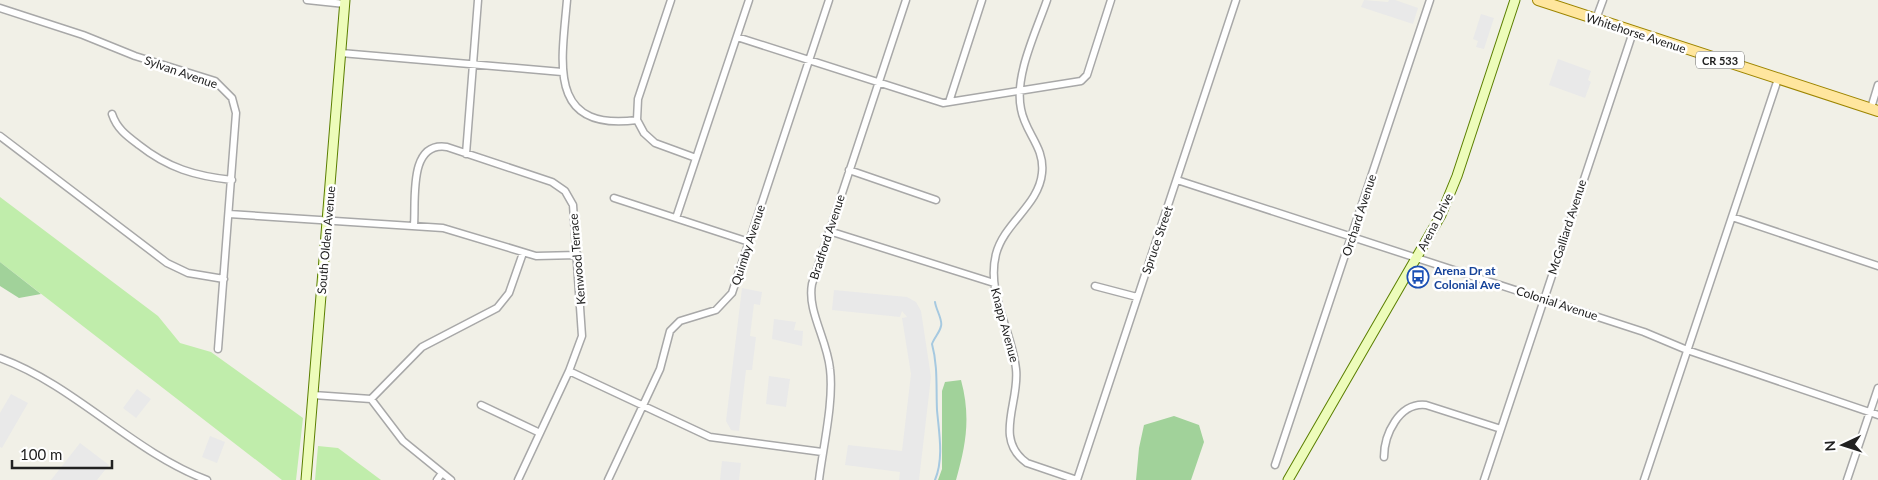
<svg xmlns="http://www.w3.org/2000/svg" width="1878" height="480" font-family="Lato,sans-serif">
<rect width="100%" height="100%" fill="#f1f0e7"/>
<!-- grass -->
<path fill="#c0edab" d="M0,197L158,316L180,343L211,352L303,418L296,480H282L0,262Z
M318,446L338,448L381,480H315Z"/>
<!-- forest -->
<path fill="#a1d29a" d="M0,262L41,294L19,298L0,286Z
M961,380C971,417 966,445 956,480H938L942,469V391L945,382Z
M1174,416L1199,425L1204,442L1191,480H1136L1139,448L1144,425Z"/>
<!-- parking -->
<path fill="#e9e9e9" d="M1364,0L1388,2L1389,0H1395L1418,8L1413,24L1361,7Z
M1481,14L1494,18L1484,49L1476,47L1478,41L1473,39Z
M1558,59L1591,71L1588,80L1591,82L1585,98L1549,85Z
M742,288L762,292L760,305L754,304L750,336L756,337L752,370H746L739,431L731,430L726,421Z
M834,290L907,297L916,302L921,311L931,377L919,480H899L900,472L845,465L848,445L902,451L911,374L902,318L907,317L902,311L900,317L832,310Z
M774,319L796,322L794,330L803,331L802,346L772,339Z
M769,376L790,379L786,407L766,404Z
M137,389L151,399L136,418L123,408Z
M11,394L28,403L2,448L0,447V413Z
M210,436L225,442L217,463L202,457Z
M80,443L109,465L97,480H51Z
M722,461L741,463L739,480H720Z"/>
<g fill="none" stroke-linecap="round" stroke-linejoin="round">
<!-- stream -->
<path stroke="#a6c9e0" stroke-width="2" d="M935,480C944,458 939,433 937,410C936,388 938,366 932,344C934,338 940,332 941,326C943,320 936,310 935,302"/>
<!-- minor casing -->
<g stroke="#a8a8a8" stroke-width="9">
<path id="minor" d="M307,0L345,4
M567,0C562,61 546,132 637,120
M671,0L638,99L637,120L644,133L655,143L696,158
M1047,0C1036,32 1014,76 1021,109C1025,133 1045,147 1042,173C1039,205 1004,223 996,254C986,294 1012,330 1016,369C1020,402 993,439 1027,463L1077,480
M0,8L83,35L135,56L215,81L232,98L236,113L218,349
M1596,19L1603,0
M737,37L943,103L1081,81L1087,75L1111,0
M341,53L562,72
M949,102L982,0
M1871,108L1878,85
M112,114C117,129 127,136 139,145C168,168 195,176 232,180
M0,136L167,263L188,273L224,279
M466,154L478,0
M849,170L936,200
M1177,180L1644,332L1687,350L1878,415
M614,198L749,242
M229,214L443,228L536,256L578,255
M1732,217L1878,266
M676,218L749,0
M414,225C416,200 408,141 447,147L552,182L565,191L573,205L582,336L569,371L518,480
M829,231L994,283
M1095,286L1137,297
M0,358C76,386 131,451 207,480
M569,371L710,437L822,452
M313,395L371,399L403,441L451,480
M371,399L422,347L497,308L509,293L523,253
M481,405L540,433
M1384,457C1384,435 1399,402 1426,405L1501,429
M1275,465L1430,0
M437,480L442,473
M608,480L660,369L670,331L680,321L716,310L732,293L829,0
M819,480C823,447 834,401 830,369C827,339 807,311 812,284L906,0
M1077,480L1236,0
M1484,480L1633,32
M1644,480L1778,79
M1847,480L1878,388"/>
</g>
<!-- secondary casing -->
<g stroke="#5b7f00" stroke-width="11">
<path id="secondary" d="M306,480L345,0
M1288,480L1441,215L1457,176L1515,0"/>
</g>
<!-- primary casing -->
<g stroke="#9d8500" stroke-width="12">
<path id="primary" d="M1538,0L1878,111"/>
</g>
<!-- minor -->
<use href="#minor" stroke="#fff" stroke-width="6"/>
<!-- secondary -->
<use href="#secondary" stroke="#edfcba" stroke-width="9"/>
<!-- primary -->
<use href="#primary" stroke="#ffe69e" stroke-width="10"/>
</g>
<!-- icons -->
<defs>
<g id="bus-ring" transform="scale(1.125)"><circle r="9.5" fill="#fff" stroke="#1a4fb4" stroke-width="1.5"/><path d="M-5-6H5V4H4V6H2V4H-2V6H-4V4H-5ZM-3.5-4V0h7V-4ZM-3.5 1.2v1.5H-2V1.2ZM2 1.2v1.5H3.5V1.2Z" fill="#1a4fb4"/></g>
</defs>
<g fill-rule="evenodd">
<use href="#bus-ring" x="1418" y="277"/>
</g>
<g text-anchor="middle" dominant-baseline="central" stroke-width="5" stroke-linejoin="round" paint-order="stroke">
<!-- shield labels -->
<rect fill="#fff" stroke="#646464" stroke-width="1" x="1696" y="51.5" width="48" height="17" rx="4"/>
<g font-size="11" font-weight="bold" fill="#212121">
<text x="1720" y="60">CR 533</text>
</g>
<!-- street labels -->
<g font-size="12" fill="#212121" stroke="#fff">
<text transform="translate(1636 33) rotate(18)">Whitehorse Avenue</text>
<text transform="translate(181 72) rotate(19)">Sylvan Avenue</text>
<text transform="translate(1359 215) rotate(-72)">Orchard Avenue</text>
<text transform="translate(1435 222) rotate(-63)">Arena Drive</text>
<text transform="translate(1567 227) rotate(-72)">McGalliard Avenue</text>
<text transform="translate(827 237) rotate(-72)">Bradford Avenue</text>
<text transform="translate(326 240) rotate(-85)">South Olden Avenue</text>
<text transform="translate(1157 240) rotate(-71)">Spruce Street</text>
<text transform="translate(748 245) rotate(-72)">Quimby Avenue</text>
<text transform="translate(577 259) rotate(-95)">Kenwood Terrace</text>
<text transform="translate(1557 303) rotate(18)">Colonial Avenue</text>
<text transform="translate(1005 325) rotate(75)">Knapp Avenue</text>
</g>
<!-- transit labels -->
<g font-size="12" font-weight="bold" fill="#164399" stroke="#fff" text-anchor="start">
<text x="1434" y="270">Arena Dr at<tspan x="1434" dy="14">Colonial Ave</tspan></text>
</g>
</g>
<!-- north arrow -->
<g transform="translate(1843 445) rotate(266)" stroke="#ffffff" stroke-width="4" paint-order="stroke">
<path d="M0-4L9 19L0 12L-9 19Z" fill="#212121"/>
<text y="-8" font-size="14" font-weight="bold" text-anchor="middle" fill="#212121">N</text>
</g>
<!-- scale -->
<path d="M12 460v8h100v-8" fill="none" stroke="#212121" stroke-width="2.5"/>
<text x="20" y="460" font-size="15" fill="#212121" stroke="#ffffff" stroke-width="4" paint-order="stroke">100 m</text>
</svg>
